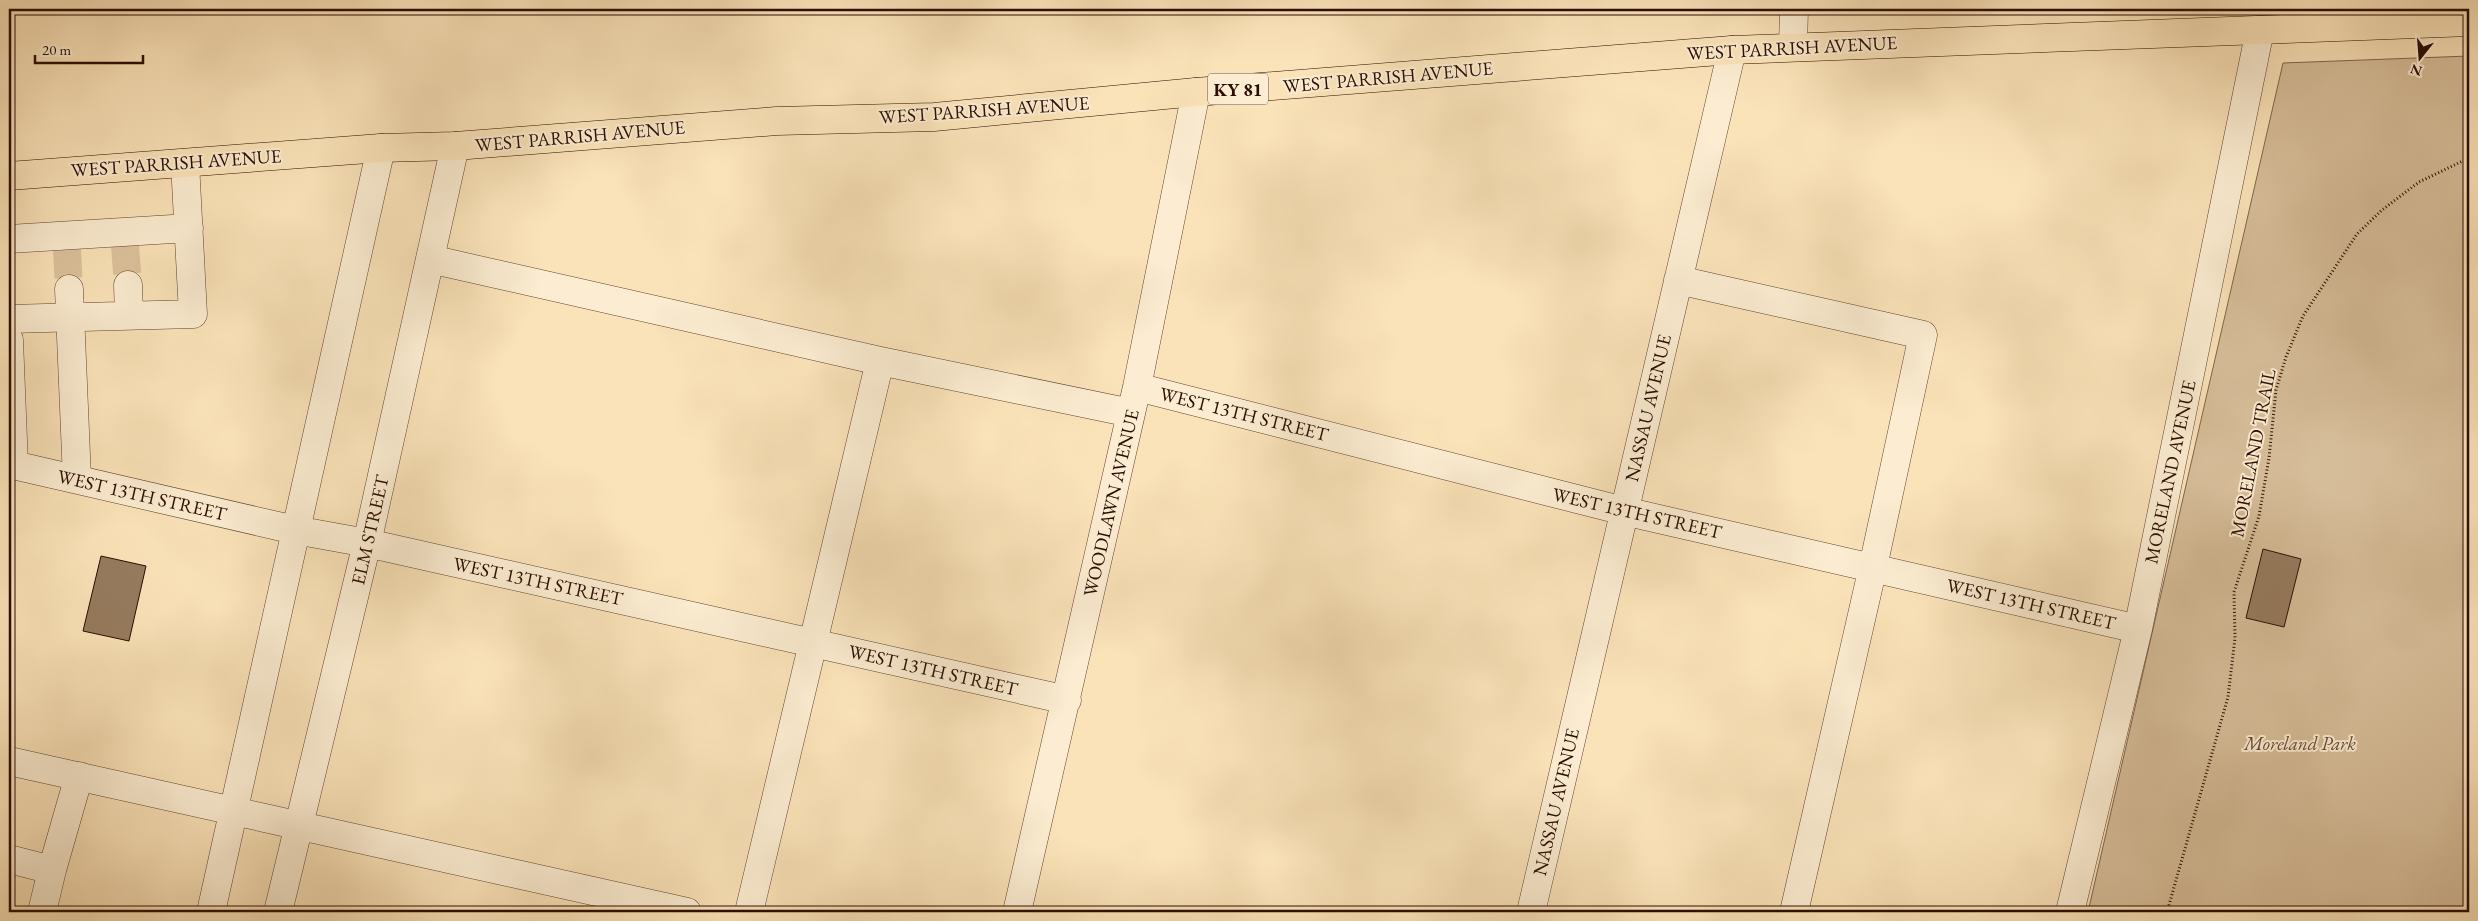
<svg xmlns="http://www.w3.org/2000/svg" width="2478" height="921" font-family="'EB Garamond',serif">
<rect width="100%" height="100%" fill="#fbe3b9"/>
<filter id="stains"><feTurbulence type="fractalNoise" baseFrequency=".004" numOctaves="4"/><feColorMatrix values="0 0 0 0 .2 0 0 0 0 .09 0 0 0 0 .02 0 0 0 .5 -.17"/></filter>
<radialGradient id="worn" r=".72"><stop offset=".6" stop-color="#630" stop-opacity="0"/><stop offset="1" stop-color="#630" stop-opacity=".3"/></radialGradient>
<!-- green -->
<path fill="#d7be9a" stroke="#80654d" d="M2469,56V912H2088L2283,63Z"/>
<!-- building -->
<path fill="#977c60" stroke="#2a0c00" d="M2263,549L2301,559L2284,627L2246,618Z
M101,556L146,566L129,641L83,631Z"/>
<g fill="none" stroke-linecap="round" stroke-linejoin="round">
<!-- minor-tunnel -->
<path stroke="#dcc39d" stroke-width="28" stroke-dasharray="28 14" stroke-linecap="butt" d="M125,246L128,285
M67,250L69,289"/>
<!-- minor casing -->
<g stroke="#5e422e" stroke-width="29">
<path id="minor" d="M1793,46L1794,9
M9,239L189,228
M430,259L880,361L1131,413
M1678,280L1923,335L1873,567L1794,912
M128,285L129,315
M69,289L77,479
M9,319L193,314L185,163
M9,340L14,465
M1137,387L1624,511L2138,629
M9,464L295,530L367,543L1067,700
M9,761L687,912
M9,859L52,870L42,912
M52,870L79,776
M211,912L381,148
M278,912L367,543L455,146
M749,912L880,361
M1017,912L1137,387L1196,92
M1531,912L1732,50
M2070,912L2138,629L2260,30"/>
</g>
<!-- major casing -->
<g stroke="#2a0c00" stroke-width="29">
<path id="major" d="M9,176L381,148L455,146L777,121L934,117L1196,92L1732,50L2469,22"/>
</g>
<!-- path -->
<path stroke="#2a0c00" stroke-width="3" stroke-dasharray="1 2.5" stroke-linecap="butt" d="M2167,912L2228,697L2235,638L2234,592L2259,516L2269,458L2276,390L2286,357L2303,316L2357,234L2382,210L2419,182L2469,158"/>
<!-- minor -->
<use href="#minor" stroke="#fcedd2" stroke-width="28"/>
<!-- major -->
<use href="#major" stroke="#fbe3b9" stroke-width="28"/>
</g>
<g text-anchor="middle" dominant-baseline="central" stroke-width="4" stroke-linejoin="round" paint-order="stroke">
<!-- shield labels -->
<rect fill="#fcedd2" stroke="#69503f" stroke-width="1" x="1208" y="73.5" width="60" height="31" rx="4"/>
<g font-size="18" font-weight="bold" fill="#2a0c00">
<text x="1238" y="89">KY 81</text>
</g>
<!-- street labels -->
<g font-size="19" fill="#2a0c00" stroke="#fcedd2">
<text transform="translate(1792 48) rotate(-3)">WEST PARRISH AVENUE</text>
<text transform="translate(1388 77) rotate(-5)">WEST PARRISH AVENUE</text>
<text transform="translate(984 110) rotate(-4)">WEST PARRISH AVENUE</text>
<text transform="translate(580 136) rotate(-5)">WEST PARRISH AVENUE</text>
<text transform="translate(176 163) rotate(-4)">WEST PARRISH AVENUE</text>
<text transform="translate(1648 408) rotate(-77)">NASSAU AVENUE</text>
<text transform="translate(1244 414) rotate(14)">WEST 13TH STREET</text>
<text transform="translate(2253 453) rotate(-79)">MORELAND TRAIL</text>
<text transform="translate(2170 472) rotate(-78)">MORELAND AVENUE</text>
<text transform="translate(142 495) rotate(13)">WEST 13TH STREET</text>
<text transform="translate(1111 503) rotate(-77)">WOODLAWN AVENUE</text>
<text transform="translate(1637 513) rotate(13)">WEST 13TH STREET</text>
<text transform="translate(370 530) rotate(-77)">ELM STREET</text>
<text transform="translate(538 581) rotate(12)">WEST 13TH STREET</text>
<text transform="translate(2031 604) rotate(13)">WEST 13TH STREET</text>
<text transform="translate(933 670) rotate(13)">WEST 13TH STREET</text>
<text transform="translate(1556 802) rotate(-77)">NASSAU AVENUE</text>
</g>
<!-- park labels -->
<g font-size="19" font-style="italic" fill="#674a36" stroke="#fcedd2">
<text x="2300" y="743">Moreland Park</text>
</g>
</g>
<!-- margin -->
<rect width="2478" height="921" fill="none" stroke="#fbe3b9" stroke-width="30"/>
<rect x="10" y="10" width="2458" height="901" fill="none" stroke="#2a0c00" stroke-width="2.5"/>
<rect x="15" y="15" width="2448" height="891" fill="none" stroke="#2a0c00"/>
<!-- north arrow -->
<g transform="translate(2420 58) rotate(197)" stroke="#fcedd2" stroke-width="4" paint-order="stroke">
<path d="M0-4L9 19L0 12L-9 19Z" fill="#2a0c00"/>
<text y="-8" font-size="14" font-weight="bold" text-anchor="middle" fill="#2a0c00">N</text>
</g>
<!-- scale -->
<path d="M35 55v8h108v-8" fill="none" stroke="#2a0c00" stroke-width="2.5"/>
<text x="42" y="55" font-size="15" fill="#2a0c00" stroke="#fcedd2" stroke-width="4" paint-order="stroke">20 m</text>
<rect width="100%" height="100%" filter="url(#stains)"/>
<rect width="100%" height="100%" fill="url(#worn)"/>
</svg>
